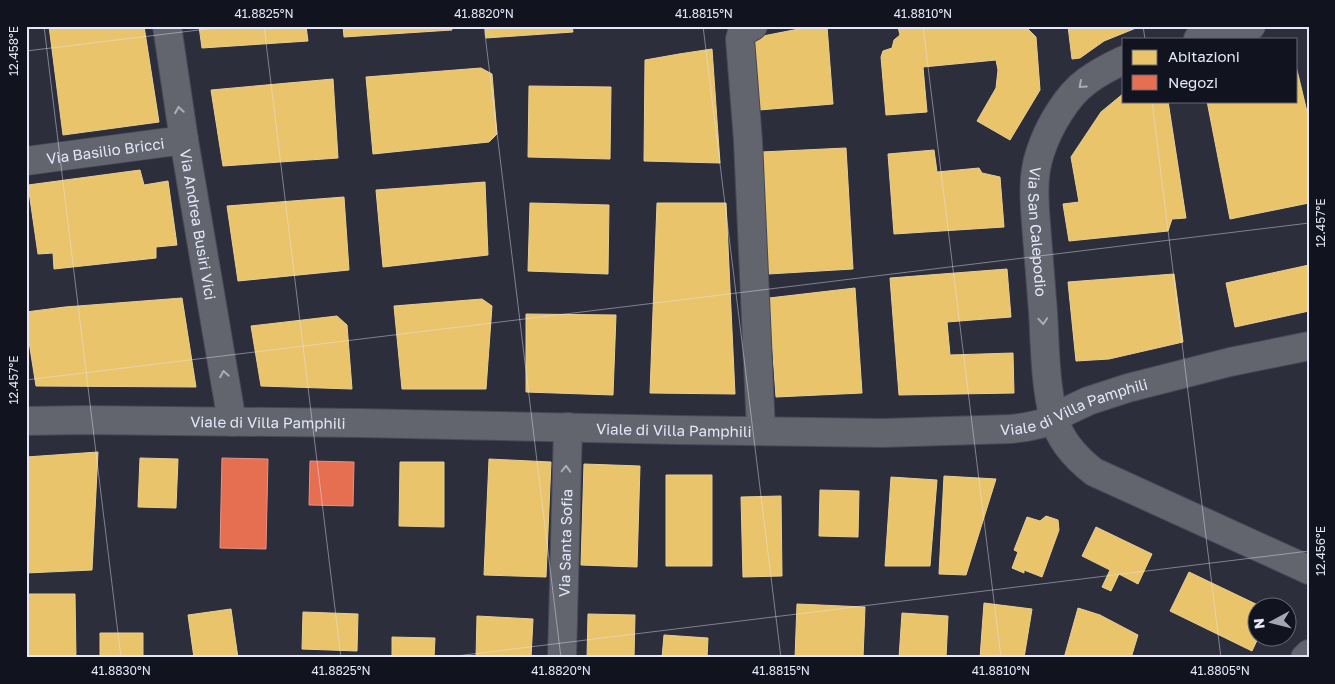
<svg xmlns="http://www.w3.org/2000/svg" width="1335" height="684" font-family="'Golos Text',sans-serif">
<rect width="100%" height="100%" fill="#2c2e3c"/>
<!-- homes -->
<path fill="#e9c46a" stroke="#e8ce95" d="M49,26H144L159,122L63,135Z
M199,26H306L308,41L202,48Z
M343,26H451L452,30L344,37Z
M485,26H572L573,32L486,38Z
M814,26H827L833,104L759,110L754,41L763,36Z
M1025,26L1036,37L1040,90L1010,140L977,121L996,88L998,70L996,60L923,67L927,112L886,115L881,57L883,51L892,48L894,40L900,35L898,27Z
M1068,26H1141L1104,41L1080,58L1072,59Z
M712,49L720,163L644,161L645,60L679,54Z
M1296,66L1309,120V203L1230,219L1207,101H1296Z
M481,68L492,74L497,134L489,142L373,154L366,77Z
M333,79L338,158L223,166L211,90Z
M529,86L611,87L610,159L528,157Z
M1124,93V101H1168L1186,218L1172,219L1168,231L1069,241L1063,204L1079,202L1071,157L1101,112Z
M846,148L853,269L768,274L761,152Z
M934,150L937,172L979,168L982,173L1000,177L1004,227L894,234L888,154Z
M140,170L144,185L168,181L177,245L156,247V258L54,269L53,253L38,254L28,185Z
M485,182L488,255L383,267L376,190Z
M344,197L349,270L238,281L227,206Z
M530,203L609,205L608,274L528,271Z
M657,203H726L735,394L650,393Z
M1309,265V311L1235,327L1226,283Z
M1007,269L1011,317L947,322L950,355L1013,353L1014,393L899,395L890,278Z
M1174,274L1183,342L1109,359L1076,361L1068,282Z
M855,288L862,393L776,397L769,298Z
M182,298L196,387L36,386L26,323V312L65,307Z
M482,299L492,306L486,389H402L394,306Z
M526,314L616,315L613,395L526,392Z
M337,316L347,325L352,389L261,386L251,326Z
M98,452L92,570L26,573V457Z
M140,458L178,459L176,508L138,507Z
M489,459L551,462L546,577L484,575Z
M400,462H444V527L399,526Z
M584,464L640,466L637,567L581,565Z
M666,475H712V566H666Z
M944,476L996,479L966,575L939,574Z
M891,477L937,480L930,566H885Z
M820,490L859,491L858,537L819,536Z
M781,496L782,576L743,577L741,497Z
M1046,516L1058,520L1059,530L1042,577L1024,570V573L1012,568L1018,552L1014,550L1027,517L1040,521Z
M1096,527L1152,554L1138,584L1119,574L1111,591L1102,587L1110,570L1082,556Z
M1189,572L1260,606H1258V636H1259L1252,651L1170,611Z
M26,594H75L76,658H26Z
M984,603L1032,609L1024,658H980Z
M797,604L865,607L863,658H795Z
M1078,608L1100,615L1138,635L1131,658H1064Z
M231,609L238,658H194L188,615Z
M303,612L358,614L357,651L302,649Z
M902,613L948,616L946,658H899Z
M588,614L635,615L634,658H587Z
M477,616L533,619L531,658H476Z
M100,633H143V658H100Z
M664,635L708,638L707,658H662Z
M392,637L435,638L434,658H392Z"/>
<!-- shops -->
<path fill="#e76f51" stroke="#e69383" d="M222,458L268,459L266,549L220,548Z
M310,461L354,462L353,506L309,505Z"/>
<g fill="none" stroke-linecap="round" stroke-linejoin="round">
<!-- minor casing -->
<g stroke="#474956" stroke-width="30">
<g id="minor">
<path id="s1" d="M167,26L184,140L232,422"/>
<path d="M753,26L742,32L740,39L748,141L761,431"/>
<path d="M1198,39L1251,26"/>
<path id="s2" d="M1124,60C1111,66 1099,72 1087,81C1066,96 1048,128 1040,153C1031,179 1035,209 1037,236C1039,261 1041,287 1043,312C1045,345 1045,386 1054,418C1060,441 1076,458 1094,472L1309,570"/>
<path id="s3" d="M26,161L184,140"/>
<path id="s4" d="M26,421L84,420L359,423L679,430L883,433L1011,429L1026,427L1040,424L1088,401L1128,388L1230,362L1309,346"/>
<path id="s5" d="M562,658L568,427"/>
<path d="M1305,658L1309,654"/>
</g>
</g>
<!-- minor -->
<use href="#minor" stroke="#62646e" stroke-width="28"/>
</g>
<!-- one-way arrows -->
<defs><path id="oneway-chevron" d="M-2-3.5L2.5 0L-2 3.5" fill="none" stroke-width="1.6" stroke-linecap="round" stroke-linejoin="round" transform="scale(1.25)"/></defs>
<g stroke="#aaacba">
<use href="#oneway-chevron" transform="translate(1082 85) rotate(138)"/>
<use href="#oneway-chevron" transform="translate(179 110) rotate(-99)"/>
<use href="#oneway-chevron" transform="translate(1043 321) rotate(86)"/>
<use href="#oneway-chevron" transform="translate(224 374) rotate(-100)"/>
<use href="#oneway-chevron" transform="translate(566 469) rotate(-89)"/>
</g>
<!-- ticks -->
<path fill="none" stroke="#e4e7f8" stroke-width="1" stroke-opacity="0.45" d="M44,26L121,658M264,26L341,658M484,26L561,658M703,26L781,658M923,26L1001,658M1143,26L1145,39M26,51L232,26M1152,101L1221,658M26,380L1309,223M440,658L1309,551"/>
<g text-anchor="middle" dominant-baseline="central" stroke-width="5" stroke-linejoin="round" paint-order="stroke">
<!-- street labels -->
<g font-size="15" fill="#e4e7f8" stroke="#11131e">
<text stroke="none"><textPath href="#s3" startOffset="80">Via Basilio Bricci</textPath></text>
<text stroke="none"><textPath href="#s1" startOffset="201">Via Andrea Busiri Vici</textPath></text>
<text stroke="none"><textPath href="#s2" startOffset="209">Via San Calepodio</textPath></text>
<text stroke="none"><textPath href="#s4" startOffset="1052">Viale di Villa Pamphili</textPath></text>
<text stroke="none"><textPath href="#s4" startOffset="242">Viale di Villa Pamphili</textPath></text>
<text stroke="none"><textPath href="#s4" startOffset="648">Viale di Villa Pamphili</textPath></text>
<text stroke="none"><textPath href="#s5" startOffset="115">Via Santa Sofia</textPath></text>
</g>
</g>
<!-- border -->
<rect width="1335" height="684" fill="none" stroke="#11131e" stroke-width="55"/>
<!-- legend -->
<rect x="1122" y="38" width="175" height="65" fill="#11131e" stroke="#656875"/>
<rect x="1132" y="50" width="25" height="15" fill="#e9c46a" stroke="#656875"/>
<text x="1168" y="62" font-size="15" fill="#e4e7f8">Abitazioni</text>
<rect x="1132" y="75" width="25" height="15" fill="#e76f51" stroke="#656875"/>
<text x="1168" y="88" font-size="15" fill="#e4e7f8">Negozi</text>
<!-- north arrow -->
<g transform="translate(1272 622) rotate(263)"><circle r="24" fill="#11131e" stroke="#656875"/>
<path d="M0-4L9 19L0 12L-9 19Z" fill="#a4a6b6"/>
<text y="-8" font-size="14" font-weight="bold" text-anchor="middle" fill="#e4e7f8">N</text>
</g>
<rect x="28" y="28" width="1280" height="628" fill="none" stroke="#e4e7f8" stroke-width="2"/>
<g font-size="12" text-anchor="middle" fill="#e4e7f8">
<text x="264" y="18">41.8825°N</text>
<text x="484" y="18">41.8820°N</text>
<text x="704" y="18">41.8815°N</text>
<text x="923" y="18">41.8810°N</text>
<text transform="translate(14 51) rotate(-90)" y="4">12.458°E</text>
<text transform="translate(1321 223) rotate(-90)" y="4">12.457°E</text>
<text transform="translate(14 380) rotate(-90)" y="4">12.457°E</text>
<text transform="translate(1321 551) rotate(-90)" y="4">12.456°E</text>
<text x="121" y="675">41.8830°N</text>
<text x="341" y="675">41.8825°N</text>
<text x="561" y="675">41.8820°N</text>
<text x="781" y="675">41.8815°N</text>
<text x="1001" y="675">41.8810°N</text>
<text x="1220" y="675">41.8805°N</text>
</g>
</svg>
